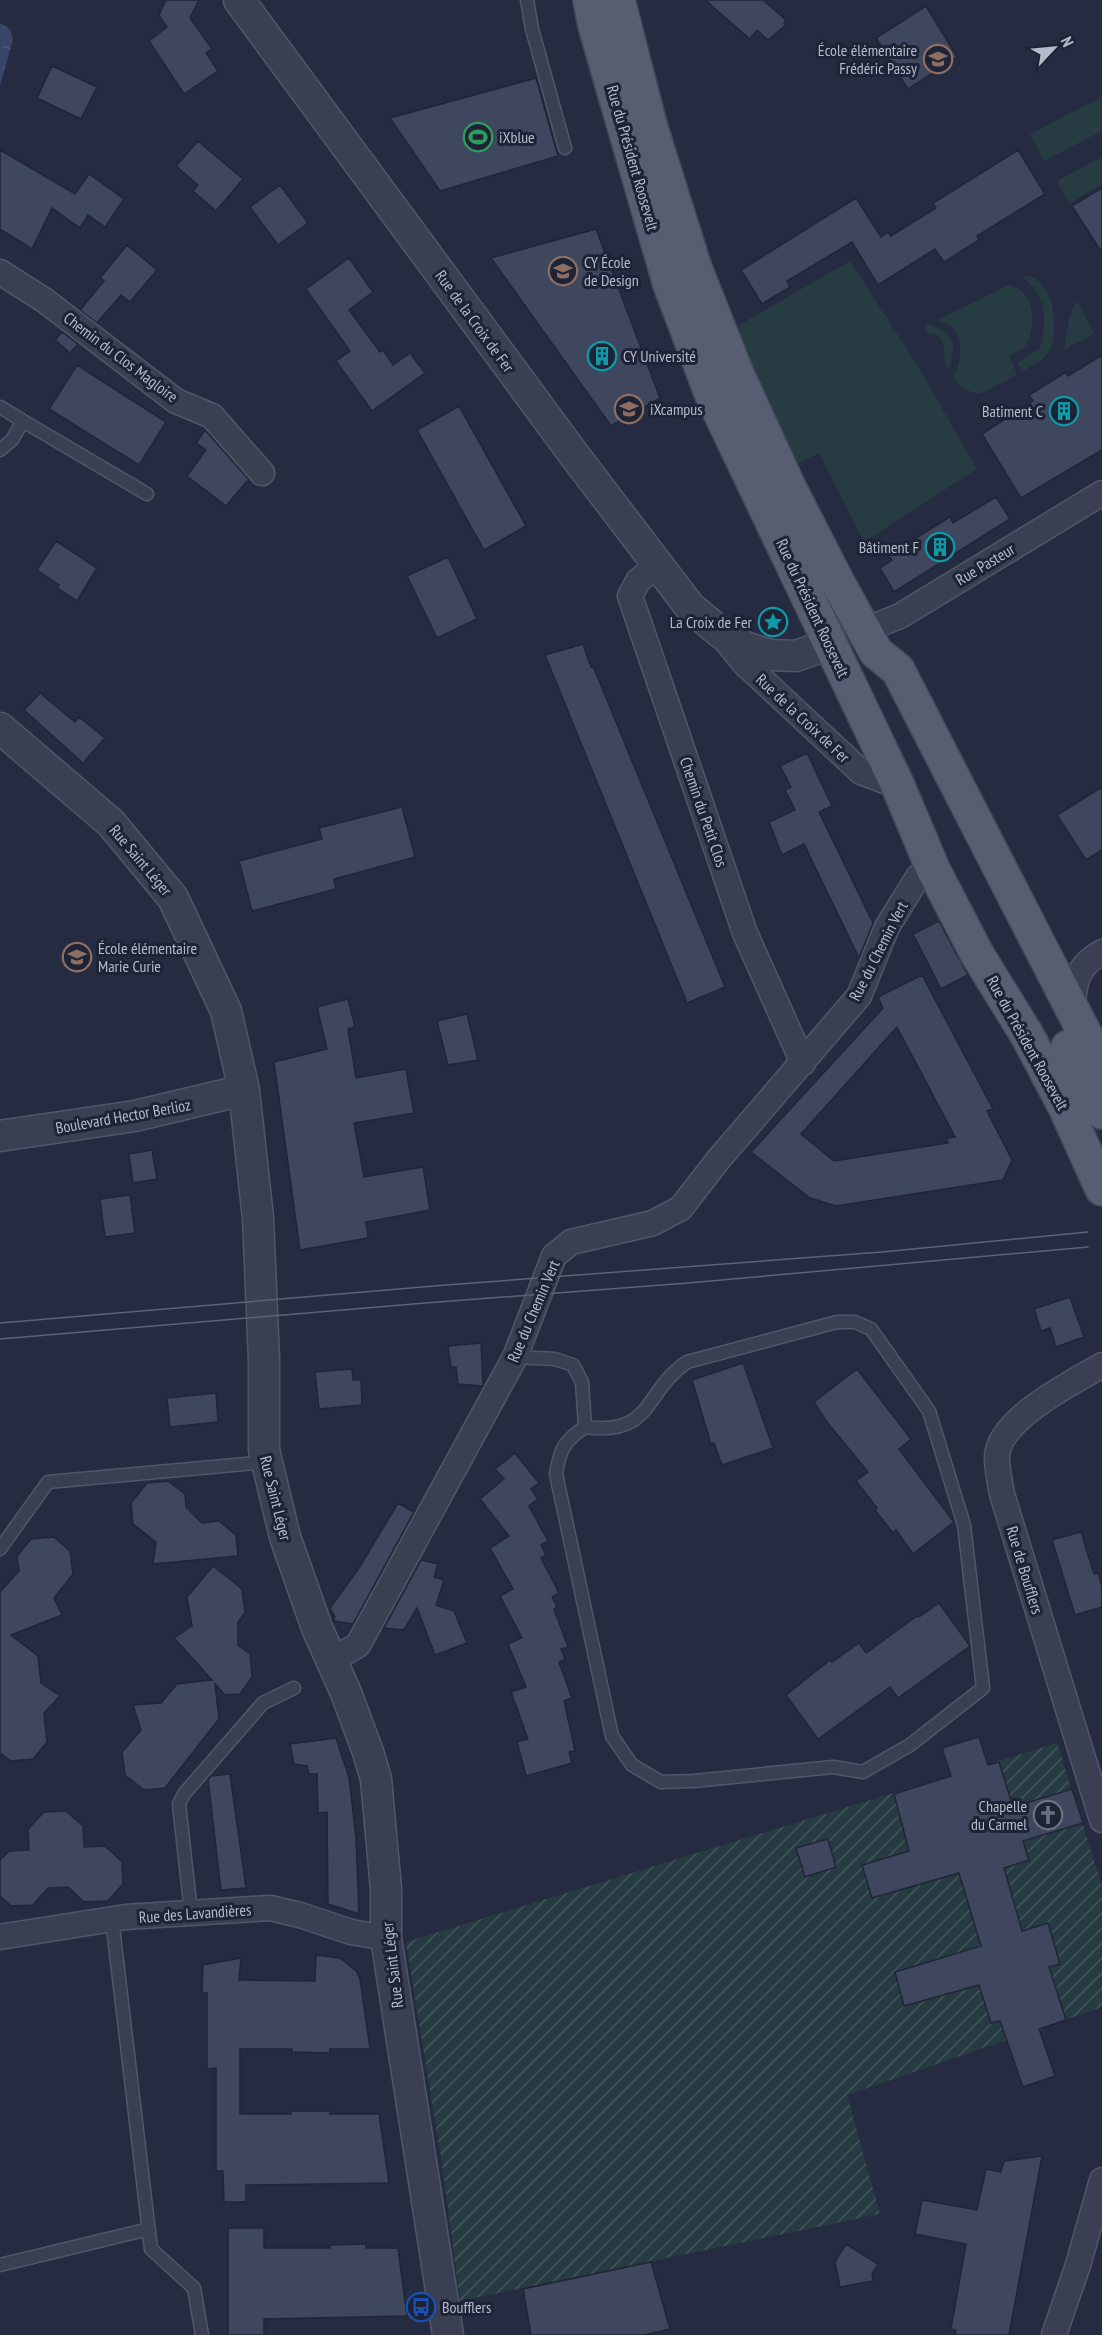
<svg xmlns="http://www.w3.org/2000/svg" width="1102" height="2335" font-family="'PT Sans Narrow',sans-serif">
<defs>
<pattern id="garden-furrows" width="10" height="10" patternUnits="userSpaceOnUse" patternTransform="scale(1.5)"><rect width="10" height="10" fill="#273b42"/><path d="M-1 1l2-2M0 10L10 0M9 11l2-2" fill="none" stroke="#44555c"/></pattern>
<pattern id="water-ripples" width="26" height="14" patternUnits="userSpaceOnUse" patternTransform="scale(1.5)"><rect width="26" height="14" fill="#394469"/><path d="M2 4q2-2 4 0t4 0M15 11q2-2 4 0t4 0" fill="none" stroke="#535d7d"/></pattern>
</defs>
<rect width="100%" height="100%" fill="#252c41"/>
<!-- green -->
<path fill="#273b42" d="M1102,97V131L1044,161L1030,134Z
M1102,157V184L1069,204L1057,181Z
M850,261L916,363L977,469L864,542L819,453L796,464L734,328Z
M1029,275C1051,286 1055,309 1054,331C1053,339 1053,347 1048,353C1042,362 1030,366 1022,372L1018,363L1040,348C1047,324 1047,292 1022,278Z
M1009,285C1037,292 1036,327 1025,347L1009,355L1017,375L979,394C967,391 959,387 953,376C963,362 965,332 946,323C943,322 940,321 937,320Z
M1077,301L1094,334L1064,350L1070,315Z
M928,324C954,333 958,343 948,369C939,354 953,336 927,333L924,326Z"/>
<!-- garden -->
<path fill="url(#garden-furrows)" d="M1057,1743L1102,1886V2007L847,2095L880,2214L460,2301L443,2170L406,1942Z"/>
<!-- water -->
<path fill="url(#water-ripples)" d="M0,23L10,29L13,39L0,86Z"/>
<!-- building -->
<path fill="#3f475f" stroke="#202638" stroke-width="1.5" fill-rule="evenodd" d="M166,0H199L190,18L212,49L206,53L218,71L184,94L149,41L167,27L159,15Z
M705,0H763L786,20L784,23L786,25L768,40L757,30L750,39Z
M926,6L957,57L908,89L876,38Z
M52,66L97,87L81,119L37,98Z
M536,78L558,156L440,191L390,118Z
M198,141L243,179L216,211L193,191L198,185L176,166Z
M0,150L75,194L89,174L124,199L105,227L88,215L80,228L52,208L32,249L0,229Z
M1018,150L1045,194L977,236L979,240L944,262L935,249L878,285L852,242L787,281L790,287L762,304L741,270L856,198L881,237L888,232L891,236L936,208L933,203Z
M280,185L308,223L278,245L250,207Z
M1102,188V253L1072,206Z
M596,229L660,398L611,426L491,258Z
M127,245L157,270L130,302L121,295L97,323L80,310L104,281L100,278Z
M349,258L373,292L349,310L380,352L383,350L393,365L410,353L425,373L372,411L336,361L350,351L306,289Z
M62,332L78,344L70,353L55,340Z
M1102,355V450L1021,498L982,434L1033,401L1029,395L1066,372L1068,376Z
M77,365L166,422L139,465L49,409Z
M459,406L526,526L484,550L417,430Z
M205,430L251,482L247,481L226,506L187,476L206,450L196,443Z
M996,497L1010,519L894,592L880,568L892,560L888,555L950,517L953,523Z
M56,541L97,568L77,601L57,588L59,585L37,570Z
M448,557L477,619L437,638L407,576Z
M583,644L591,667L593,666L725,987L687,1003L545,655Z
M40,693L75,722L79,717L105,738L83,763L24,710Z
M807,753L832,806L819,812L873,923L859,958L804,844L782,855L769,822L795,810L785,790L791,787L780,766Z
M1102,787V850L1086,860L1057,815Z
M402,807L415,857L334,879L336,889L252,911L239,861L322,839L319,828Z
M939,921L968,975L941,989L913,934Z
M922,975L993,1109L987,1111L1012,1160L1003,1180L836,1206L810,1198L751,1152L883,1008L878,997ZM897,1027L955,1137L947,1138L948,1143L834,1161L801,1134Z
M348,999L355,1027L348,1029L356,1078L406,1069L414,1113L354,1123L364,1177L423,1167L430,1210L366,1222L368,1238L300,1250L274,1062L327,1049L317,1007Z
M467,1014L478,1060L448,1065L437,1021Z
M152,1150L157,1179L133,1183L129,1154Z
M130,1195L135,1233L105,1237L100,1199Z
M1070,1297L1084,1337L1056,1347L1050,1328L1041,1331L1034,1309Z
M481,1343L483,1386L458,1384L456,1367H451L448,1346Z
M743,1363L773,1448L722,1465L714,1443L711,1444L692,1380Z
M352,1369L353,1380H361L362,1405L319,1409L315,1372Z
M857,1369L911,1439L899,1449L954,1522L913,1554L896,1530L893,1533L875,1510L877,1508L856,1481L868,1472L827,1422L814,1402Z
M216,1393L218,1422L170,1427L167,1398Z
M515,1453L539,1483L531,1489L538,1499L529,1506L548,1541L541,1545L546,1555L541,1558L559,1593L552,1597L557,1607L554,1609L568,1647L561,1649L565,1659L559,1662L572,1698L564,1701L575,1751L569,1752L572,1763L526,1776L517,1742L528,1739L511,1692L526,1687L508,1644L522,1638L500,1596L513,1589L490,1548L509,1536L480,1499L504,1479L495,1469Z
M168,1481L185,1494L186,1507L202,1523L219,1521L236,1535L238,1556L153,1564L156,1542L133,1524L131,1503L147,1483Z
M398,1503L414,1512L353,1624L333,1621L335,1617L330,1608L359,1568Z
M1081,1532L1094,1574L1098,1573L1102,1587V1607L1075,1615L1052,1540Z
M54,1537L70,1551L73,1574L54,1598L62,1615L11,1635L38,1656L41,1683L60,1696L44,1713L47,1742L33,1759L11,1761L0,1753V1592L19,1571L17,1556L31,1539Z
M421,1560L438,1564L434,1577L444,1580L436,1605L454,1611L467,1643L435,1655L417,1608L404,1630L384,1628Z
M213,1566L242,1589L245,1613L238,1622V1645L250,1654L252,1677L240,1694L225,1695L215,1684L219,1719L165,1788L144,1790L125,1775L122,1752L141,1730L133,1705L161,1703L177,1684L212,1680L174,1638L192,1626L187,1597Z
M939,1603L970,1646L898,1698L890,1687L818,1739L786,1695L830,1660L832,1662L859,1643L866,1653L917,1616L919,1617Z
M979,1737L988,1765L999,1762L1013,1807L1072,1789L1083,1823L1023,1841L1029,1860L1004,1868L1022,1931L1048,1923L1060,1964L1049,1967L1066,2020L1039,2029L1055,2076L1023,2087L1000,2021L991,2023L979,1985L904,2006L895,1972L981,1946L959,1873L872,1898L862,1865L909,1851L894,1794L951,1776L942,1748Z
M336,1738L349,1777L356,1838L359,1914L328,1904L327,1812L318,1813L317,1774H309L307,1766L294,1764L290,1744Z
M230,1774L246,1888L221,1890L208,1779L211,1776Z
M66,1811L83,1826L84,1847L105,1846L122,1862L123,1884L108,1901L84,1902L68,1887L48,1888L33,1905L11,1906L0,1896V1860L9,1851L29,1850L28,1829L44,1812Z
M828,1839L836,1867L805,1877L796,1848Z
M316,1955L340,1958L356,1971L360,1979L370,2049H330V2053L292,2052V2049H240V2114H291V2111H330V2114H379L389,2183L246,2185V2202H224L223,2171H216V2068L207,2069V1993L202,1992L203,1965L241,1958L239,1980L315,1981Z
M1042,2156L1009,2335H955L956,2330L951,2329L966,2244L915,2234L922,2200L977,2210L986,2169L1001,2172L1004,2161Z
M228,2228H264V2248H330V2245L366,2244V2248H398L407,2316L264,2319V2335H228Z
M846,2244L878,2264L872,2274L873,2281L840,2287L835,2262Z
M651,2262L670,2329L644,2335H531L523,2289Z"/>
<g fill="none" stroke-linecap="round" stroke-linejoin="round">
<!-- service casing -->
<g stroke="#515768" stroke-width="15">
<path id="service" d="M527,0L532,29L565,148
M0,407L23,421
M0,450L12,440L23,421L147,494
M837,1322H855L871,1329L929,1411L964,1525L983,1688L910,1745L863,1772L833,1767L694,1781L661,1782L632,1765L612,1736L556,1474C560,1449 564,1441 585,1427C654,1436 643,1392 687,1362Z
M515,1357L555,1359L573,1365L582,1382L585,1427
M0,1549L48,1482L267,1462
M191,1912L179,1804L184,1794L263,1703L294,1688
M112,1919L151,2249L194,2288L202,2335
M0,2265L149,2229"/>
</g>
<!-- minor casing -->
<g stroke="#515768" stroke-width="27">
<path id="minor" d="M0,272L44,300L176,401L212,416L262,473
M657,565L638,581L630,596L745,933L803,1063
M865,630L900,616L1102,493
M724,638L744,663L861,772L898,786
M1072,1007C1075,981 1077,966 1102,952
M1102,1365C1072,1383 998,1419 997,1457C997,1469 1000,1483 1002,1494L1102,1820
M332,1660L358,1645L515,1357L554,1256L571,1242L653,1223L681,1208L718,1160L859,996L887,927L918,877L933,869
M0,1937L126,1917L270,1908L300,1915L351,1932L386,1938
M1054,2335L1078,2265L1102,2180"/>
</g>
<!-- tertiary casing -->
<g stroke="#515768" stroke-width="33">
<path id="tertiary" d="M239,0L575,456L690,607L721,633L745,647L770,655L796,656L830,644
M0,728L111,823L173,898L226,1011L244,1090L258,1218L264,1359V1450L285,1537L317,1628L346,1693L368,1752L376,1779L386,1889V1938L448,2335
M0,1136L135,1116L244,1090"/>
</g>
<!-- primary casing -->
<g stroke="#43485a" stroke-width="36">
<path id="primary" d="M590,0L595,26L670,285L713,398L898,786L933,869L977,954L1027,1035L1065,1107L1102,1189
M618,0L651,128L695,268L738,376L789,487L837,581L876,652L898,670L1102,1067
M1068,1047L1102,1112"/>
</g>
<!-- service -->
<use href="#service" stroke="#3a3f51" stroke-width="12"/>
<!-- minor -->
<use href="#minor" stroke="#3a3f51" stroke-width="24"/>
<!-- tertiary -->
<use href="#tertiary" stroke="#3a3f51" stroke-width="30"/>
<!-- primary -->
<use href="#primary" stroke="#585e71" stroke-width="33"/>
<!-- tram -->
<path stroke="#5c6278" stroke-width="1.5" d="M0,1323L446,1285L882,1252L1088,1232
M0,1339L425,1303L688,1283L1088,1247"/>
</g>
<!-- icons -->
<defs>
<g id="school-ring" transform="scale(1.5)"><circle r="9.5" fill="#1e2436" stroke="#8d6e63" stroke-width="1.5"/><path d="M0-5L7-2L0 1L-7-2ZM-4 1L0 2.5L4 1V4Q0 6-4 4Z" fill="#8d6e63"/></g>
<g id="stadium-ring" transform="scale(1.5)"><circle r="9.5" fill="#1e2436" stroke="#2e9e5b" stroke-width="1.5"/><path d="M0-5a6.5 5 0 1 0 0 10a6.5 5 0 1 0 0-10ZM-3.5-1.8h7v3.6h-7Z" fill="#2e9e5b"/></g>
<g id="university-ring" transform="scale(1.5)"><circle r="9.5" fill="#1e2436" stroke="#8d6e63" stroke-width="1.5"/><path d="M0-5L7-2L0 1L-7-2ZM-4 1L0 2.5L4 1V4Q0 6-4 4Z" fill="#8d6e63"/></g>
<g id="building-ring" transform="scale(1.5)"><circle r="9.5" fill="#1e2436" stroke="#0f9aa8" stroke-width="1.5"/><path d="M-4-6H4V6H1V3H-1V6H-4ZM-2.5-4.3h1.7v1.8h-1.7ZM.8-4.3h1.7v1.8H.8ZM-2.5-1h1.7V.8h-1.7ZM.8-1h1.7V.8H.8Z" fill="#0f9aa8"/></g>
<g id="sight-ring" transform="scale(1.5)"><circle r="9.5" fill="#1e2436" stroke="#0f9aa8" stroke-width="1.5"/><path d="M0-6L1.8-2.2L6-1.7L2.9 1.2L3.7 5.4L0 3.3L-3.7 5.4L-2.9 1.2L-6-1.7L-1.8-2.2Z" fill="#0f9aa8"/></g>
<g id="church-ring" transform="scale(1.5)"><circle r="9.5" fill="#1e2436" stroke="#6b7280" stroke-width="1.5"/><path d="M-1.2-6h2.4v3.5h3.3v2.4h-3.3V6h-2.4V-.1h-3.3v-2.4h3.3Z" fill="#6b7280"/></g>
<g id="bus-ring" transform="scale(1.5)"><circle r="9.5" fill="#1e2436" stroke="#1a4fb4" stroke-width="1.5"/><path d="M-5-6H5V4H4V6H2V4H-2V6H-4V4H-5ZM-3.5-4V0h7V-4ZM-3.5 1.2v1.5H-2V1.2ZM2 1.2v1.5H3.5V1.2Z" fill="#1a4fb4"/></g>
</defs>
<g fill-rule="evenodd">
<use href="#school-ring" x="938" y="59"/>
<use href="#stadium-ring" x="478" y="137"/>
<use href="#university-ring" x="563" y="271"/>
<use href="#building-ring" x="602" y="356"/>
<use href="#university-ring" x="629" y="409"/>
<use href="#building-ring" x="1064" y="411"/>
<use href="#building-ring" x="940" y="547"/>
<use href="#sight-ring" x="773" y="622"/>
<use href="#school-ring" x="77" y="957"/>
<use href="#church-ring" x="1048" y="1815"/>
<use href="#bus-ring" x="421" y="2307"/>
</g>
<g text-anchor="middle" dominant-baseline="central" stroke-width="6" stroke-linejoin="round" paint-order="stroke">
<!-- poi labels -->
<g font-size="16" fill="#b6bbcb" stroke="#1e2436" text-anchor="start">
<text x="917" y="50" text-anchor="end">École élémentaire<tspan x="917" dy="18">Frédéric Passy</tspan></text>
<text x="499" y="137">iXblue</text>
<text x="584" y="262">CY École<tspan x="584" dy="18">de Design</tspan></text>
<text x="623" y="356">CY Université</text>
<text x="650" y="409">iXcampus</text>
<text x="1043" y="411" text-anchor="end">Batiment C</text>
<text x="919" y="547" text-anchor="end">Bâtiment F</text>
<text x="752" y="622" text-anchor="end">La Croix de Fer</text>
<text x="98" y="948">École élémentaire<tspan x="98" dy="18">Marie Curie</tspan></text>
<text x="1027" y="1806" text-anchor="end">Chapelle<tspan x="1027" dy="18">du Carmel</tspan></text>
<text x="442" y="2307">Boufflers</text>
</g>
<!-- street labels -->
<g font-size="16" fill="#b6bbcb" stroke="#1e2436">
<text transform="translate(633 158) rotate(74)">Rue du Président Roosevelt</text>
<text transform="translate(475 321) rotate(54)">Rue de la Croix de Fer</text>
<text transform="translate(121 357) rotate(37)">Chemin du Clos Magloire</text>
<text transform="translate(985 564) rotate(-31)">Rue Pasteur</text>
<text transform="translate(813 608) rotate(65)">Rue du Président Roosevelt</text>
<text transform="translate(803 718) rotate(43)">Rue de la Croix de Fer</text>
<text transform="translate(704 812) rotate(71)">Chemin du Petit Clos</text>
<text transform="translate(141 860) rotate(50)">Rue Saint Léger</text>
<text transform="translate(878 951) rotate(-63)">Rue du Chemin Vert</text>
<text transform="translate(1028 1043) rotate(61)">Rue du Président Roosevelt</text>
<text transform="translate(123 1116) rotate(-10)">Boulevard Hector Berlioz</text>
<text transform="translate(533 1311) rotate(-67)">Rue du Chemin Vert</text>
<text transform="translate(276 1498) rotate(76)">Rue Saint Léger</text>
<text transform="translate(1025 1570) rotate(73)">Rue de Boufflers</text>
<text transform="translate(195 1913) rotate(-4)">Rue des Lavandières</text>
<text transform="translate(392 1965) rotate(-97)">Rue Saint Léger</text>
</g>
</g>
<!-- north arrow -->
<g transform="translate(1054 48) rotate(64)" stroke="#1e2436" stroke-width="4.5" paint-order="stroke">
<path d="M0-4.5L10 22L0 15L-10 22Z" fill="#b6bbcb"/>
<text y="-9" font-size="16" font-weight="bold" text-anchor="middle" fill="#b6bbcb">N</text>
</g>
</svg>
